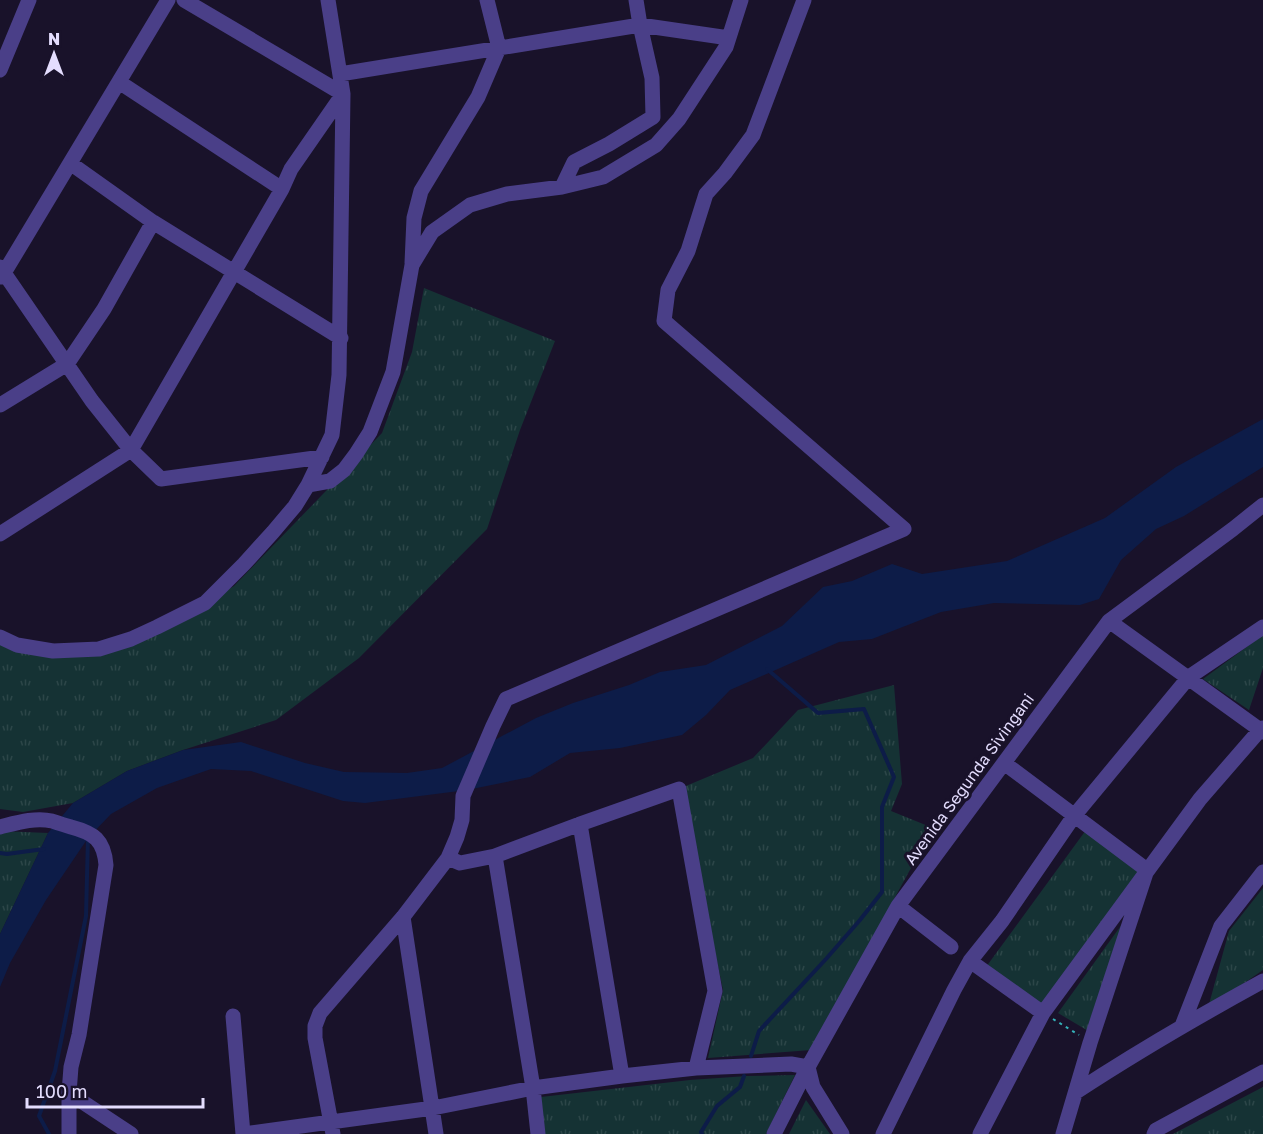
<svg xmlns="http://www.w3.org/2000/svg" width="1263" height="1134" font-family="'Golos Text',sans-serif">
<defs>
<pattern id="grass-tufts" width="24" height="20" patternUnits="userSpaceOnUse" patternTransform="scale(1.5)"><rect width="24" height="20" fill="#153234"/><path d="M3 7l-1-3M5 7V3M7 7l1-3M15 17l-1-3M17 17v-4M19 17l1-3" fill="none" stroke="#2c4648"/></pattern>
</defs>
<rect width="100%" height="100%" fill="#19122a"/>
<!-- grass -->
<path fill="url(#grass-tufts)" d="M424,288L555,341L520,430L487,529L359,658L276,720L183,750L127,771L73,803L23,812L0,809V634L60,654L139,643L234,586L382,433L412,352Z
M1263,635V668L1249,710L1203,679Z
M894,685L902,784L891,811L933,828L811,1050L708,1058L723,990L681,788L753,758L798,710Z
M1086,830L1143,870L1043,1008L986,967Z
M0,831L48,833L0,934Z
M1263,888V970L1208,1008L1229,931Z
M1125,920L1090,1032L1058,1013Z
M795,1075L766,1134H545L541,1097L690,1080L747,1076Z
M1263,1087V1134H1173Z
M806,1100L830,1134H789Z"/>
<!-- water -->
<path fill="#0d1c48" d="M1263,419V467L1184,516L1156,529L1121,560L1099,599L1080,605L994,603L941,612L872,639L839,642L730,690L706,715L682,735L620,748L570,753L530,777L467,790L365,803L343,801L251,771L211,769L157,788L111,814L88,838L46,900L10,963L0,987V934L48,833L73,803L127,771L183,750L241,742L305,763L344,772L407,773L442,768L536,718L573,703L629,685L660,672L706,665L782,626L823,587L852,581L892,564L922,574L1007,561L1105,518L1176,467Z"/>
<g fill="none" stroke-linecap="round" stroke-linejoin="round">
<!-- stream -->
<path stroke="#0d1c48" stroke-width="4" d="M0,853L7,854L44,849
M751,1056L759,1031L826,959L860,920L882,892V807L894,777L864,709L818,713L767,669
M49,1134L39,1116L55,1071L86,916L88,837
M702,1134L701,1132L717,1106L740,1087L744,1076"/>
<!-- path -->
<path stroke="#35b2b9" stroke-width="2" stroke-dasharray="3 4.5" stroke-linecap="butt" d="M1053,1019L1079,1035"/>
<!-- minor -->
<path stroke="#4a3f88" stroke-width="15" d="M0,70L29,0
M340,74L640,25L729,38
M119,82L282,189
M70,163L153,222L341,338
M562,187L574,162L609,144L653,117L652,78L640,25L636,0
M412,263L414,218L421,191L478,97L499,48L487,0
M0,267L92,401L131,450L161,479L322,457
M0,277L4,273L168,0
M0,405L67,364L104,309L153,222
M308,485L330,481L344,470L356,454L370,432L393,372L412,265L432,232L470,205L507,194L562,187L603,177L656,145L679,119L726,47L741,0
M0,534L131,450L282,189L291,169L343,94L184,0
M1109,621L1263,732
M0,637L17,645L53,651L99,649L131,639L157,627L205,603L244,564L273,532L295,506L308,485L332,435L339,375L343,94L328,0
M1004,763L1147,870L1090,1043L1063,1134
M580,824L622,1076
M0,827C16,823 35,817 52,821C58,823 64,825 71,827C94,833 104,840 106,865L79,1035L71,1067L69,1093V1134
M495,856L533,1088L538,1134
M448,858L460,863L495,856L580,824L679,789L715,991L696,1068
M898,906L951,947
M403,917L436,1134
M970,961L1043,1013
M233,1016L243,1134L433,1108L533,1088L622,1076L696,1068L791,1064L808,1067L813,1087L842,1134
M1182,1026L1221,926L1263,872
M1076,1092C1137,1052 1199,1016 1263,981
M69,1093L131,1134
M333,1134L315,1038V1026L320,1013L403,917L448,858L457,837L462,820L463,796L493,726L506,699L904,529L664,321L668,290L688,251L706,194L725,173L753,135L804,0
M774,1134L808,1067L898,906L1109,621L1233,529L1263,505
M883,1134L954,990L970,961L1002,921L1074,816L1189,677L1263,627
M980,1134L1043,1013L1200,799L1260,730L1263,728
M1154,1134L1156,1130L1263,1072"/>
</g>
<g text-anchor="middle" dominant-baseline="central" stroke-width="6" stroke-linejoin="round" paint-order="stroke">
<!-- street labels -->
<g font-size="16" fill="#e4ddfe" stroke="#19122a">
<text transform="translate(969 779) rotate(-54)">Avenida Segunda Sivingani</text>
</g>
</g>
<!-- north arrow -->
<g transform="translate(54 54)" stroke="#19122a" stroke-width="4.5" paint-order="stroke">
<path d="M0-4.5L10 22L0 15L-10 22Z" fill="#e4ddfe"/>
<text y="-9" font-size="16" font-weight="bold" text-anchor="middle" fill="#e4ddfe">N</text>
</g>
<!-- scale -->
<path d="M27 1098v9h176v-9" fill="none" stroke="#e4ddfe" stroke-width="3"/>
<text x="36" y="1098" font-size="18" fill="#e4ddfe" stroke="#19122a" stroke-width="4.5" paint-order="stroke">100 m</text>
</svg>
